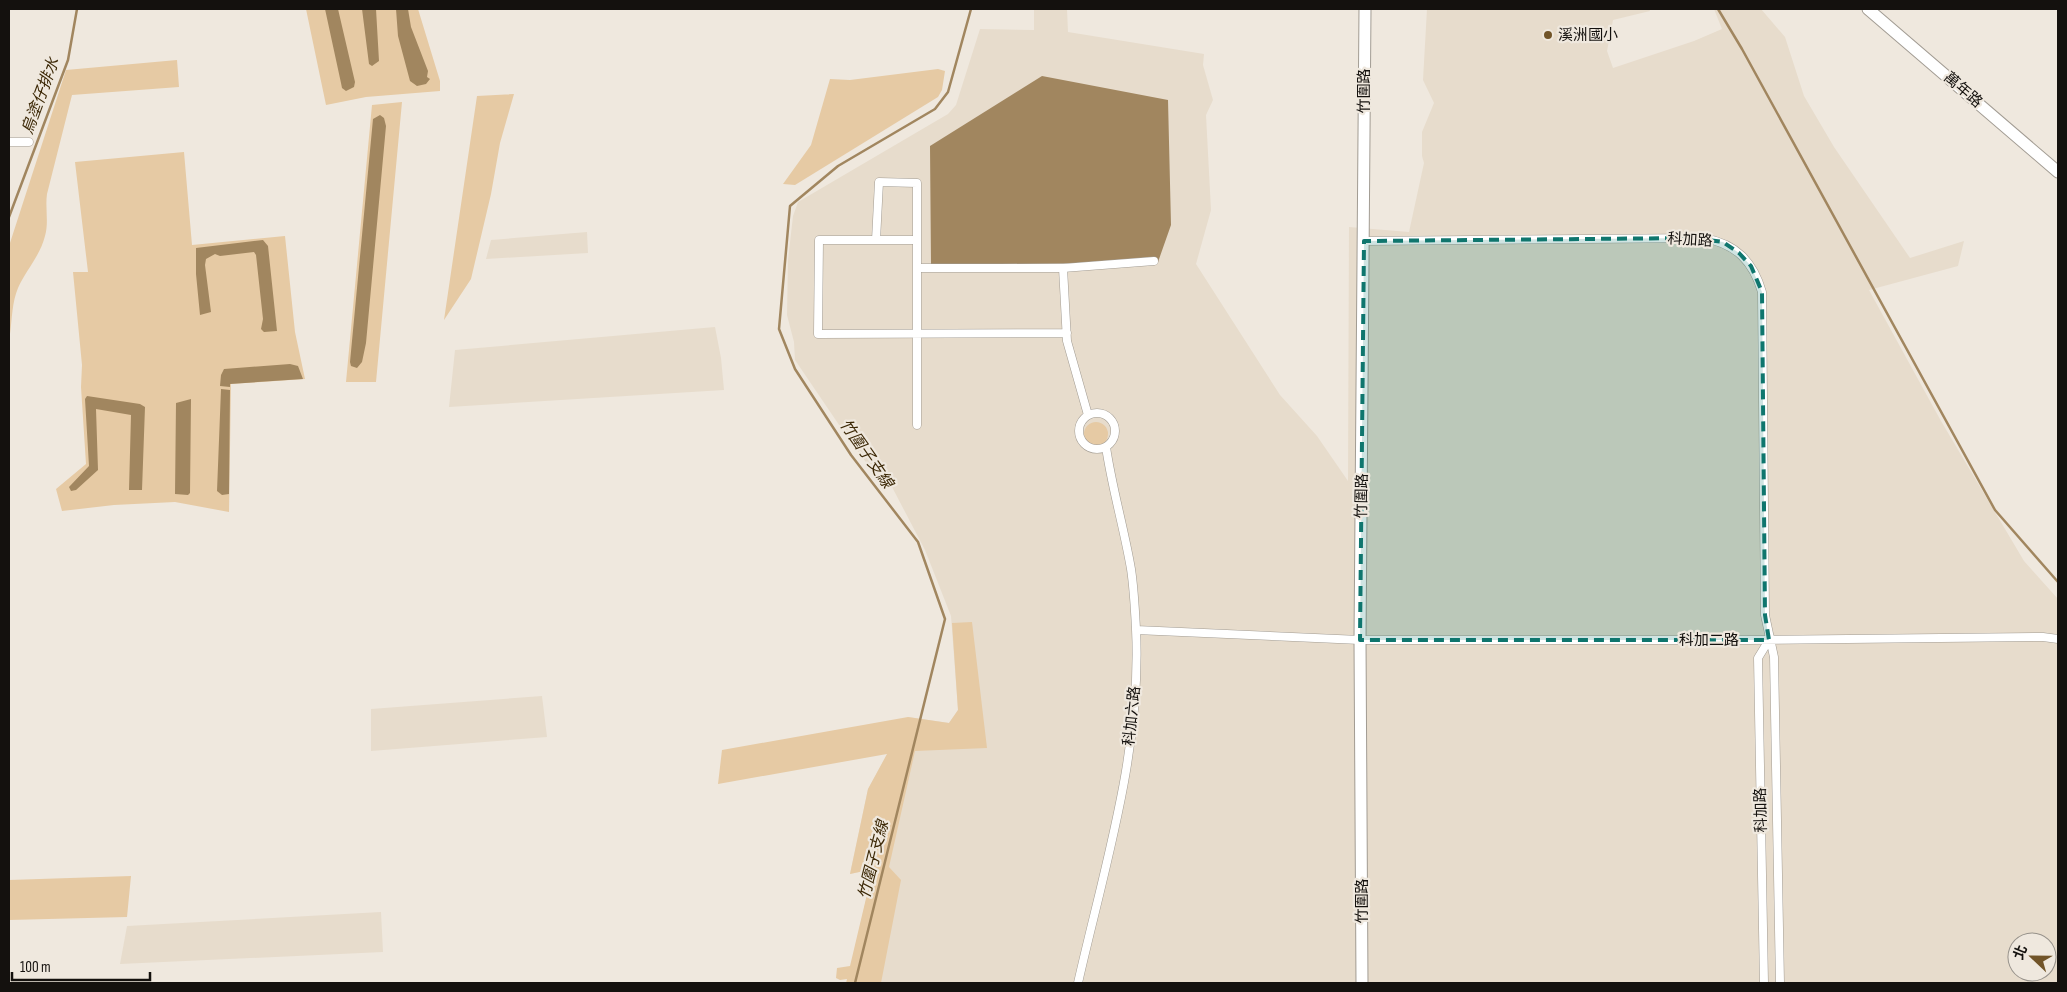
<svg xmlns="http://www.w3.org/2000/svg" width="2067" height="992" font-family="'Sofia Sans Condensed','Noto Sans TC',sans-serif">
<rect width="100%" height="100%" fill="#efe8de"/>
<!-- built -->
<path fill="#e7dccc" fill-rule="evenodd" d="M1034,9H1067L1068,32L1204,54L1203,65L1213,100L1206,115L1211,210L1196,264L1280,395L1317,436L1348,481L1349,227L1409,232L1424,163L1422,156V132L1434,103L1423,80L1427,9H1649L1650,11L1613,20L1607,51L1613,68L1694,41L1722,29L1714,9H1761L1785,37L1804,96L1834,147L1910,258L1964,241L1958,266L1869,290L1941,421L2024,561L2058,599V983H847L873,869L850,874L868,789L908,717L949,723L958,710L951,616L925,550L892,487L869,466L852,444L795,360L794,342L787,315L788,260L793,216L798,202L948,114L956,105L980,29L1034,30ZM2017,942H2047V972H2017Z
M587,232L588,253L486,259L491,240Z
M715,327L721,358L724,390L449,407L455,350Z
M542,696L547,737L371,751V709Z
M381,912L383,952L120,964L127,926Z"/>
<!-- green -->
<path fill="#e6caa4" d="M306,9H418L440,81V91L366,97L326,105Z
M177,60L179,87L72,95L47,194C45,208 49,222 45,236C40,256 26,270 18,288C12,302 12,319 10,334H9V246L66,70Z
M938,69L945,71L942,90L938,97L795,185L783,184L811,145L830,79L850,80Z
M514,94L500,143L491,194L471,279L444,320L477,96Z
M402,102L376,382H346L372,105Z
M184,152L192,245L285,236L295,332L305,379L231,384L229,512L175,502L114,505L62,511L56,489L86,464L81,387L82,365L73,272H88L75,162Z
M1084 434a12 12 0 1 1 24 0a12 12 0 1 1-24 0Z
M972,622L987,748L915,751L889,867L901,880L881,983H846L847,979L840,980L836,978L837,968L850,966L873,869L850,874L868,789L887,754L718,784L722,750L908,717L949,723L958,710L952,623Z
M131,876L127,917L9,920V880Z"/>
<!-- water -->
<path fill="#a1865f" d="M325,9H338L355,82L354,87L346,91L342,88L341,83Z
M362,9H376L379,61L372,66L369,64Z
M396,9H408L411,27L428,71L427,77L430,79L426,84L417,86L410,81L398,36Z
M1042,76L1168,100L1171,225L1158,262L931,265L930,146Z
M380,115L384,118L386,126L366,343L362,362L357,368L351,366L350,362L373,119Z
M263,240L268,246L277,331L264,332L261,329L263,319L256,255L254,252L220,256L215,254L206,259L205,265L211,312L200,315L196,274V248Z
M290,364L298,366L303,379L230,384V387L220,386L221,375L224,369Z
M221,389L230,390L229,494L222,495L217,491Z
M87,396L140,404L145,407L142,490H129L131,415L96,409L98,470L76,490L71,491L69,487L89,466L85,399Z
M191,399L190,493L188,495L175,494L176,403Z"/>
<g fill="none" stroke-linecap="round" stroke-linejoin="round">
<!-- stream -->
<path stroke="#a1865f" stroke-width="2.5" d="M1718,9L1742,49L1995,510L2058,582
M9,217L68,60L77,9
M855,983L945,619L918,542L851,455L795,369L779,329L790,206L838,166L935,109L948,92L971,9"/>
<!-- street casing -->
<g stroke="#a29c93" stroke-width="9">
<path id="street" d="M9,142H29
M876,240L879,182L917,183V425
M917,240H819L818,334L1067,333
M1364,241L1704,238C1736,244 1753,261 1762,292L1765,615L1774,657L1780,983
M917,268H1063L1154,261
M1063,268L1067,341L1088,415
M1079 431a18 18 0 1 1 36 0a18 18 0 1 1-36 0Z
M1136,630L1360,640H1746L2043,637L2058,639
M1078,983C1104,868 1142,750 1136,629C1135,610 1134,589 1131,569C1124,528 1112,488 1106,447
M1764,983L1758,658L1769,640"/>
</g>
<!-- secondary casing -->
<g stroke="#a29c93" stroke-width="13">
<path id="secondary" d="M1868,9L2058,172
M1362,983L1360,640L1365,9"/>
</g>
<!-- street -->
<use href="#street" stroke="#fff" stroke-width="8"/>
<!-- secondary -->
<use href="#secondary" stroke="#fff" stroke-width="11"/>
</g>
<!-- marked area -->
<path fill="#0f766e" fill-opacity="0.2" stroke="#0f766e" stroke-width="4" stroke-dasharray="10 6" stroke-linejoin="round" d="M1694,238L1723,242L1739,253L1751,266L1762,292L1765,615L1769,640H1360L1364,241Z"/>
<!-- markers -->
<circle fill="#715428" stroke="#efe8de" stroke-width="2" cx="1548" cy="35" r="5"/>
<g text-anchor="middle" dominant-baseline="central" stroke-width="4.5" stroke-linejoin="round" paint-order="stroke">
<!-- poi labels -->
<g font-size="15" fill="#14110e" stroke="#efe8de" text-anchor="start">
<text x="1558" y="35">溪洲國小</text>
</g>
<!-- street labels -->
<g font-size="15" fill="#14110e" stroke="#efe8de">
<text transform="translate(1963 90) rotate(41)">萬年路</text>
<text transform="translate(1364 91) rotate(-90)">竹圍路</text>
<text transform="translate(1690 240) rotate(3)">科加路</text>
<text transform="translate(1362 496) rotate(-89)">竹圍路</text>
<text x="1709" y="640">科加二路</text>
<text transform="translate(1132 716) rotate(-84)">科加六路</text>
<text transform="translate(1761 810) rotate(-91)">科加路</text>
<text transform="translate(1362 901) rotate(-90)">竹圍路</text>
</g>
<!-- water labels -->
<g font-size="16" font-style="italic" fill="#3d2907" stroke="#efe8de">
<text transform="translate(41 96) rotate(-70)">烏塗仔排水</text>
<text transform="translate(866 454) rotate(55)">竹圍子支線</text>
<text transform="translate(874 860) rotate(-76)">竹圍子支線</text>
</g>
</g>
<!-- border -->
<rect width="2067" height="992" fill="none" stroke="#14110e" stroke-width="20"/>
<!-- north arrow -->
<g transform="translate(2032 957) rotate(292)"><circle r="24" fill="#efe8de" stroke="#97928b"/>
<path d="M0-4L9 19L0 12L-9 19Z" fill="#715428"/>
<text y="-8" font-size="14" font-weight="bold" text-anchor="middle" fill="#14110e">北</text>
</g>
<!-- scale -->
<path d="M12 972v8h138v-8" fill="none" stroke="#14110e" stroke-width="2.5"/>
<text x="20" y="972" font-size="15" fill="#14110e" stroke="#efe8de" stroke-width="4" paint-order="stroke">100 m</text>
</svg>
